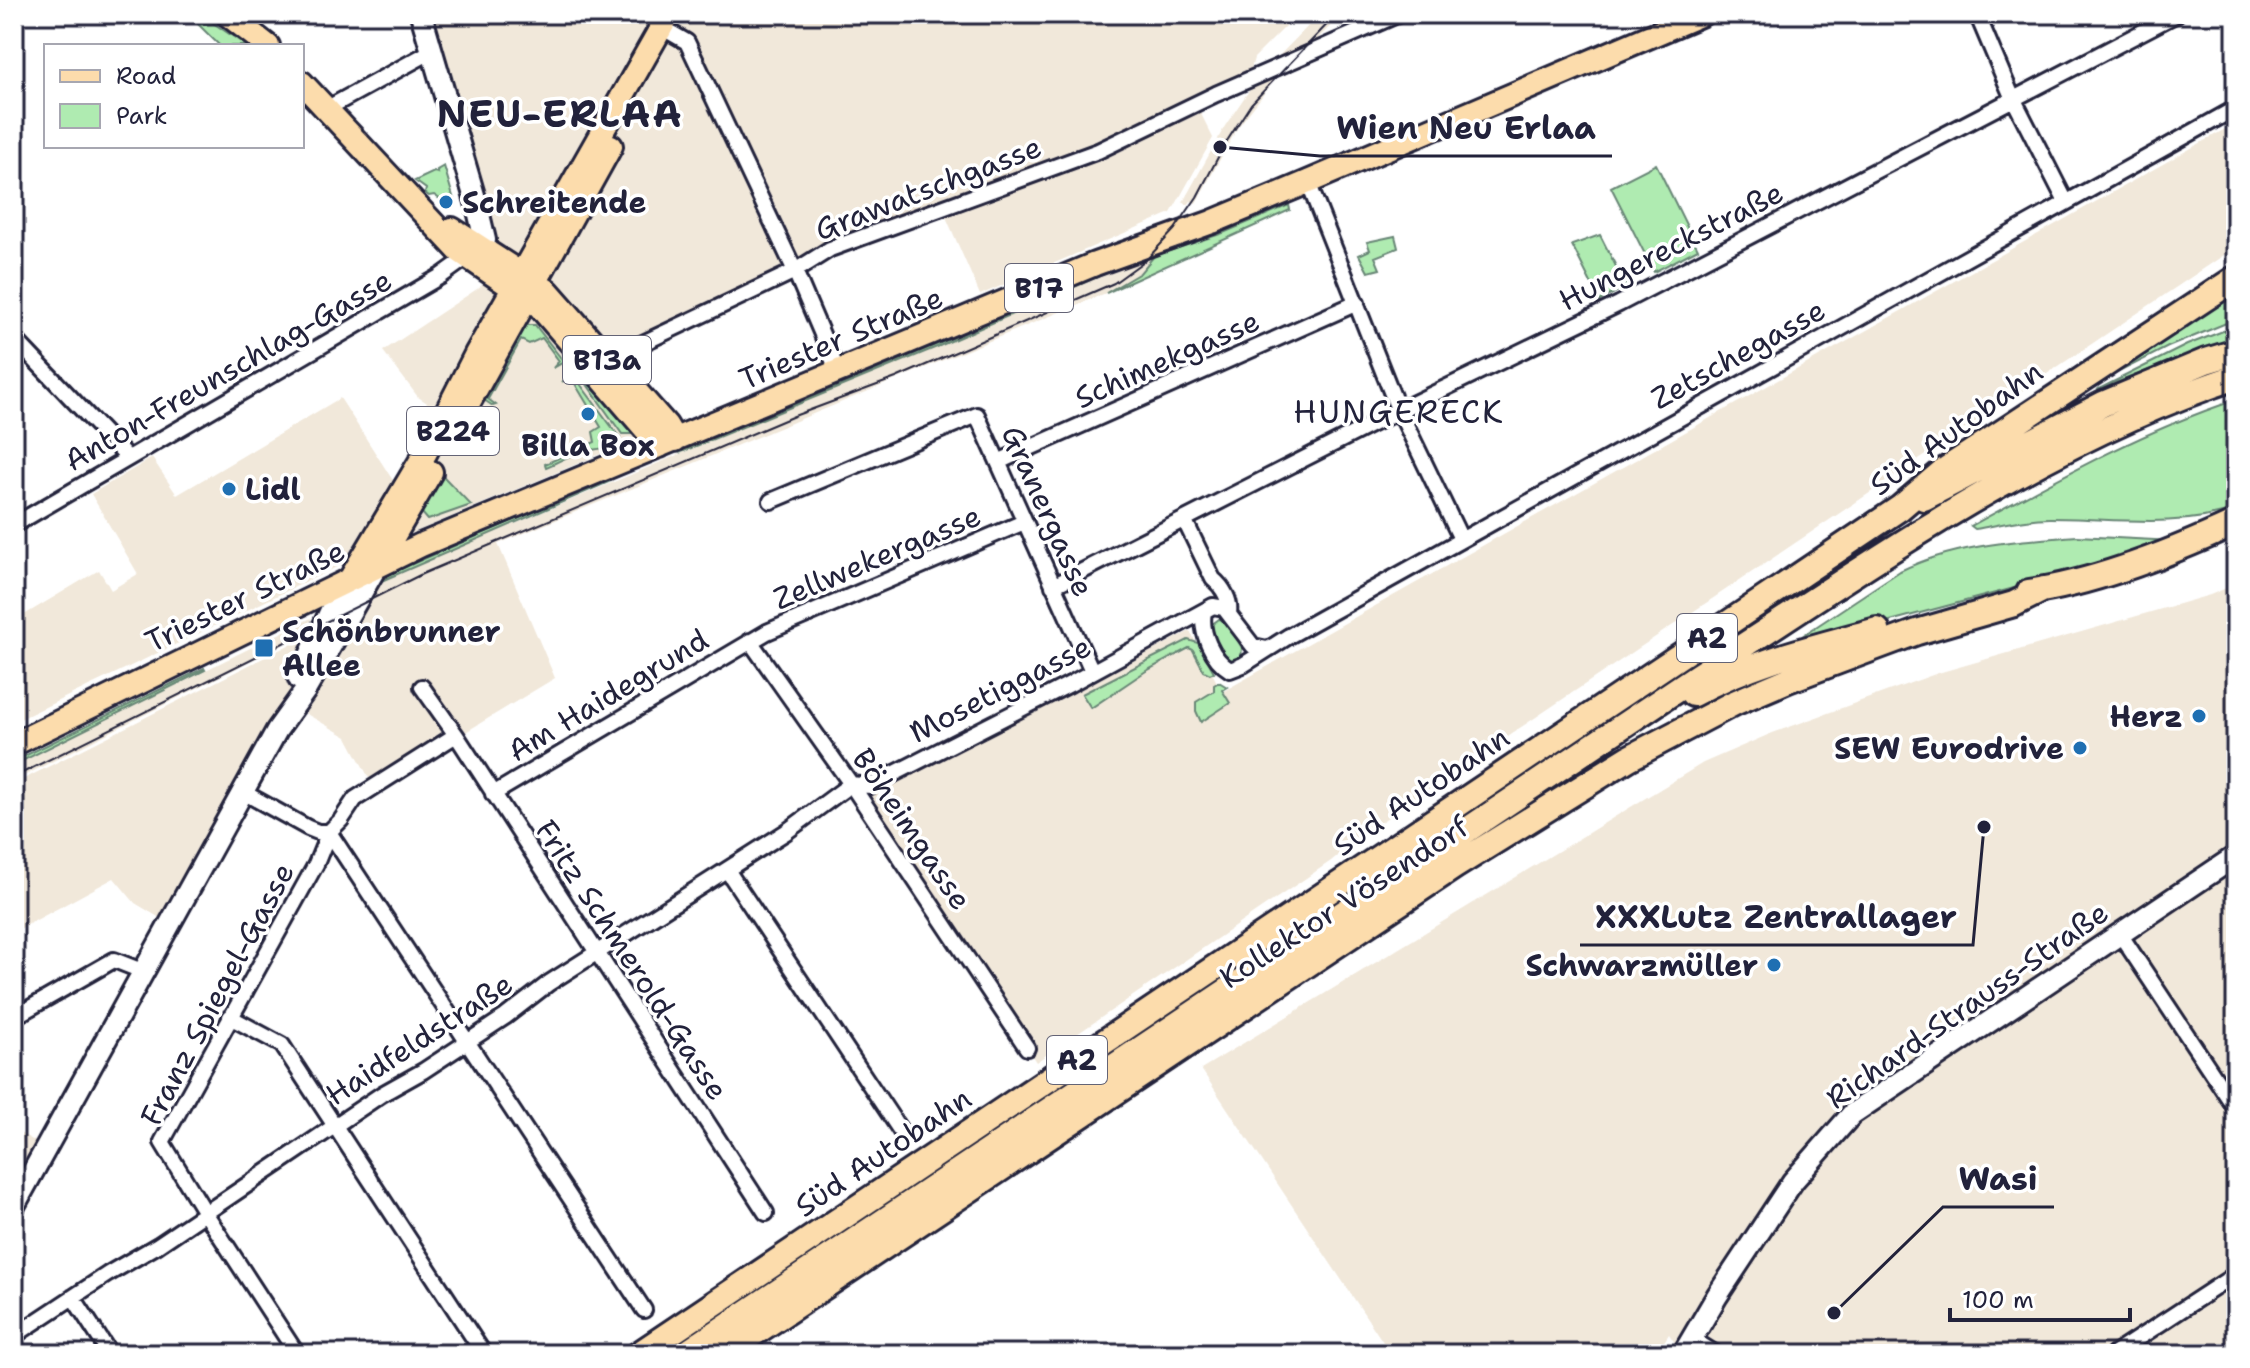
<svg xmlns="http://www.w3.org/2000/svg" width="2250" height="1368" font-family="'Shantell Sans',sans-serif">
<rect width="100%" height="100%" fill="#fff"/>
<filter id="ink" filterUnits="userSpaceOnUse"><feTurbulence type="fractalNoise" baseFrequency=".0125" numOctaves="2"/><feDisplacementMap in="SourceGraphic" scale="16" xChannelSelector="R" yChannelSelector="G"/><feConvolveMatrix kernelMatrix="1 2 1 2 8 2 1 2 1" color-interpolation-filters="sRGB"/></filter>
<g filter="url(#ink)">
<!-- built -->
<path fill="#f1e8da" d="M421,14H1298L1254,58L1246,87L1200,112L1213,138L1171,213L980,295L943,210L795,271L607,360L662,428L370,551L14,722V621L99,570L111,590L138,574L91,494L152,458L177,495L340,398L394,482L435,408L418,397L383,351L477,289L508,264L483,250Z
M1320,14H1343L1308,48L1270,65Z
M1277,77L1238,127L1196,203L1191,201L1188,205L1183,202L1225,126L1246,95L1253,86Z
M2236,123V247L1408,803L1361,836L1331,861L1036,1062L862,800L1190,631L1222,692Z
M1154,256L1140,273L1106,293L498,544L555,678L464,733L369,778L347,737L303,712L165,921L135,903L114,878L14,932V784L362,608L376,584L413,567L1116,269Z
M2236,584V1354H1682L1669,1334L1656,1354H1379L1387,1348L1201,1069L1703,763L1770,734L1938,673L2210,595Z
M311,618L313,629L14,781V765Z
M14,1129L18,1135L20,1133L47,1148L14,1207Z"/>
<!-- green -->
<path fill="#afebb1" stroke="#688676" stroke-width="2" d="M183,14H200L247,46H220L192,18L184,23Z
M1656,164L1698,249L1654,272L1611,187Z
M444,166L454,200L450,206L434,195L429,196L425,193L426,189L415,181L434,172L438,173L437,170Z
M1289,205L1290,210L1106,293L1140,273L1154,256L1223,233Z
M1600,235L1626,286L1600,301L1572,245Z
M1395,236L1398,248L1375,257L1380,269L1368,272L1359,255L1370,250L1367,242Z
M1104,274L937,347L679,453Z
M2236,288V319L2168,347L2111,376L2108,371Z
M525,325H535L564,362L553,368L559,361L542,338L529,344L521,340L488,399L496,405L493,406L484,400Z
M2236,326V337L2097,390L2187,345Z
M582,372L630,427L632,434H622L579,373Z
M572,373L620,438C611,451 597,448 584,451C571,454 558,462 546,467L545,464L595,442L593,432L601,427L571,377L562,382Z
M2236,400V509C2177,529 2111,518 2050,518C2025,518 1999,525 1975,529L1971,526C2057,479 2142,431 2236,400Z
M442,475L471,505L428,520L421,512Z
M609,479L611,481L379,582L391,573Z
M2077,536L2174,541L2033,583L1781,650L1900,571C1955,544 2017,541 2077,536Z
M1219,619L1227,621L1242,648L1241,657L1235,662H1229C1221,652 1210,638 1211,625Z
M1188,640L1198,643L1214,672L1210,674L1204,671L1193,650L1189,648L1146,671L1091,708L1082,694Z
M204,668L205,670L14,765V761Z
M1219,682L1227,687L1222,690L1230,703L1201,722L1196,711V702L1214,691V685Z"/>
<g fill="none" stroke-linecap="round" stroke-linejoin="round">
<!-- street casing -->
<g stroke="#22223b" stroke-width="20">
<path id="street" d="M1977,14L2010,92L2066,202
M661,27L687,42L795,271L838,372
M326,109L432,51
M1308,182L1396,404L1461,539
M14,338L128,458
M607,360L795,271L830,249L1098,151L1216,94L1399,14
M998,462L1357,303
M771,501L977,415L1092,671
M1185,521L1213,579C1223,587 1231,601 1229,613
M14,525L441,276L466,258
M1053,586L1406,407L1619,304L2177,14
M1204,612C1200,632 1212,659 1230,670L1243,665L1289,636L2236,108
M750,641L851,784L1027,1048
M422,687L456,735L766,1213
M243,792L308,828L318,832H329
M493,794L767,632L1024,522
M329,832L644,1310
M727,870L902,1133
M2120,934L2236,1109
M14,1017L114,960L142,971
M230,1017L282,1045L484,1354
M73,1297L110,1354
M14,1336L108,1274L158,1245L382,1094L423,1071L505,1017L549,983L786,832L851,784L870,786L1070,684L1213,606L1224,608L1253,646L1267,649
M1692,1339L1716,1354
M297,1354L206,1214L162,1142L316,864L329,832L341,820L355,799L456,735
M2114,1354L2236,1274"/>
</g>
<!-- secondary casing -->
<g stroke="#22223b" stroke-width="26">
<path id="secondary" d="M421,14L476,202L485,240L483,250
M299,679L331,610L351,577
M14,1206L277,730L305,691L378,564
M1683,1354L1717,1296L1793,1181L1852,1114L2236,856"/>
</g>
<!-- primary casing -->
<g stroke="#22223b" stroke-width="28">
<path id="primary" d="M227,14L268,46
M302,83L459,251L539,306L660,446
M452,229L548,291L666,425L675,440
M457,424L611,146
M378,563L431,472
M352,576L426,452L476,354L669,14
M14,744L421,545L1095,264L1212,222L1308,182L1702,14"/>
</g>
<!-- highway casing -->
<g stroke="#22223b" stroke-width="30">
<path id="highway" d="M1924,498L2103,404L2206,361L2236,352
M2029,592C2098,582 2173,552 2236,523
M1693,694C1750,662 1815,647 1877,630
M639,1354L1900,508L1942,472L2236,278
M685,1354L1694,678C1867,567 2039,442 2236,377
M723,1354L1455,866L1629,758L1734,703L1788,680L1917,632L2014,604L2044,589"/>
</g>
<!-- street -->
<use href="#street" stroke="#fff" stroke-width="14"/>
<!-- secondary -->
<use href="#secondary" stroke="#fff" stroke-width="20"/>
<!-- primary -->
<use href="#primary" stroke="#fcdcac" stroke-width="22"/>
<!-- highway -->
<use href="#highway" stroke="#fcdcac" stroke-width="24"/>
<!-- tram -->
<path stroke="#22223b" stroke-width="2" d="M14,777L422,574L794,416L896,378L1114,283L1147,259L1175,229L1197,197L1225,144L1251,104L1337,14"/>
</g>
</g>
<!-- markers -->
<g fill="#1f6fb2" stroke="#fff" stroke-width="3">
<circle cx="446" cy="202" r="8"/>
<circle cx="588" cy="414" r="8"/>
<circle cx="229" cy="489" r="8"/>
<rect x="254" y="638" width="20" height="20" rx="4"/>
<circle cx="2199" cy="716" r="8"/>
<circle cx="2080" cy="748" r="8"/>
<circle cx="1774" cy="965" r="8"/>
</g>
<g text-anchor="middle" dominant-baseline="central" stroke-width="7" stroke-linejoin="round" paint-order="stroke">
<!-- shield labels -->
<g fill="#fff" stroke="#646476" stroke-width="2">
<rect x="1005" y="264" width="68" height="48" rx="6"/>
<rect x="563" y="336" width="88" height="48" rx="6"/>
<rect x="407" y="407" width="92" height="48" rx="6"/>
<rect x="1677" y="614" width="60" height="48" rx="6"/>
<rect x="1047" y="1036" width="60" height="48" rx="6"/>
</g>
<g font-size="28" font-weight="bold" fill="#22223b">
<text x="1039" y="288">B17</text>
<text x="607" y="360">B13a</text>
<text x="453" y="431">B224</text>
<text x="1707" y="638">A2</text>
<text x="1077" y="1060">A2</text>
</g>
<!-- street labels -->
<g font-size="30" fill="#22223b" stroke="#fff">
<text transform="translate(928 188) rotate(-21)">Grawatschgasse</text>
<text transform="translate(1671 246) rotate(-27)">Hungereckstraße</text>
<text transform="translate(841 338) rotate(-23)">Triester Straße</text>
<text transform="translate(1738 354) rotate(-29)">Zetschegasse</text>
<text transform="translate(1167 359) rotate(-24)">Schimekgasse</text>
<text transform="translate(228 370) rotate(-30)">Anton-Freunschlag-Gasse</text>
<text transform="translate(1956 428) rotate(-36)">Süd Autobahn</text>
<text transform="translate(1048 511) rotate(66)">Granergasse</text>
<text transform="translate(877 557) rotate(-23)">Zellwekergasse</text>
<text transform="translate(245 596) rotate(-26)">Triester Straße</text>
<text transform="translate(1000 689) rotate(-27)">Mosetiggasse</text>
<text transform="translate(608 695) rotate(-31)">Am Haidegrund</text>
<text transform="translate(1421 791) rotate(-34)">Süd Autobahn</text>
<text transform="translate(912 829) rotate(56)">Böheimgasse</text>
<text transform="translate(1344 902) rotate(-33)">Kollektor Vösendorf</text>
<text transform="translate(632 960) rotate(57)">Fritz Schmerold-Gasse</text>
<text transform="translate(217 994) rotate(-62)">Franz Spiegel-Gasse</text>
<text transform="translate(1967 1005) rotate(-35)">Richard-Strauss-Straße</text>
<text transform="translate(419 1039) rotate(-33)">Haidfeldstraße</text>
<text transform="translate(883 1152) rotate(-34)">Süd Autobahn</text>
</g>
<!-- poi labels -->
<g font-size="30" font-weight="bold" fill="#22223b" stroke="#fff" text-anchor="start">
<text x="462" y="202">Schreitende</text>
<text x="588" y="445" text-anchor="middle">Billa Box</text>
<text x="245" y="489">Lidl</text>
<text x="282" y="631">Schönbrunner<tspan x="282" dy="34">Allee</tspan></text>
<text x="2183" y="716" text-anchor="end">Herz</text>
<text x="2064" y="748" text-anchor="end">SEW Eurodrive</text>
<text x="1758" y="965" text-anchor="end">Schwarzmüller</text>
</g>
<!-- neighbourhood labels -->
<g font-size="32" letter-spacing="2" fill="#22223b" stroke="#fff">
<text x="1399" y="411">HUNGERECK</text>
</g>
<!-- district labels -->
<g font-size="38" font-weight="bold" letter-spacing="2" fill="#22223b" stroke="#fff">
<text x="560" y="113">NEU-ERLAA</text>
</g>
</g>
<!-- callouts -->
<path fill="none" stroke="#22223b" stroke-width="3" d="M1220 147L1320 156H1612M1984 827L1973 945H1580M1834 1313L1943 1207H2054"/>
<g fill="#22223b" stroke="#fff" stroke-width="3">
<circle cx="1220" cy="147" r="8"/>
<circle cx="1984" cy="827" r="8"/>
<circle cx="1834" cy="1313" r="8"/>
</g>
<g font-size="32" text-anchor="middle" font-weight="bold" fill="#22223b" stroke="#fff" stroke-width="7" stroke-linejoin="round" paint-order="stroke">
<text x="1466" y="139">Wien Neu Erlaa</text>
<text x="1776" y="928">XXXLutz Zentrallager</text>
<text x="1998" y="1190">Wasi</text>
</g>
<!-- margin -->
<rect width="2250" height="1368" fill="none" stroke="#fff" stroke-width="48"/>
<rect x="24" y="24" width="2202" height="1320" fill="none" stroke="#22223b" stroke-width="3" filter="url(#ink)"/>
<!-- legend -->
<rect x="44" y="44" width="260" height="104" fill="#ffffff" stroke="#a7a7b1" stroke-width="2"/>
<rect x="60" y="70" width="40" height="12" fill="#fcdcac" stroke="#a7a7b1" stroke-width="2"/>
<text x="116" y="84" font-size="24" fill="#22223b">Road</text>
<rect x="60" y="104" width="40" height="24" fill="#afebb1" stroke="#a7a7b1" stroke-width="2"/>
<text x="116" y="124" font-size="24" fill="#22223b">Park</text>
<!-- scale -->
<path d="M1950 1308v12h180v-12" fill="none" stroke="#22223b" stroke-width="4"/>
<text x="1962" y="1308" font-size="24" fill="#22223b" stroke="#ffffff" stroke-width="6" paint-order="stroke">100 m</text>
</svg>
